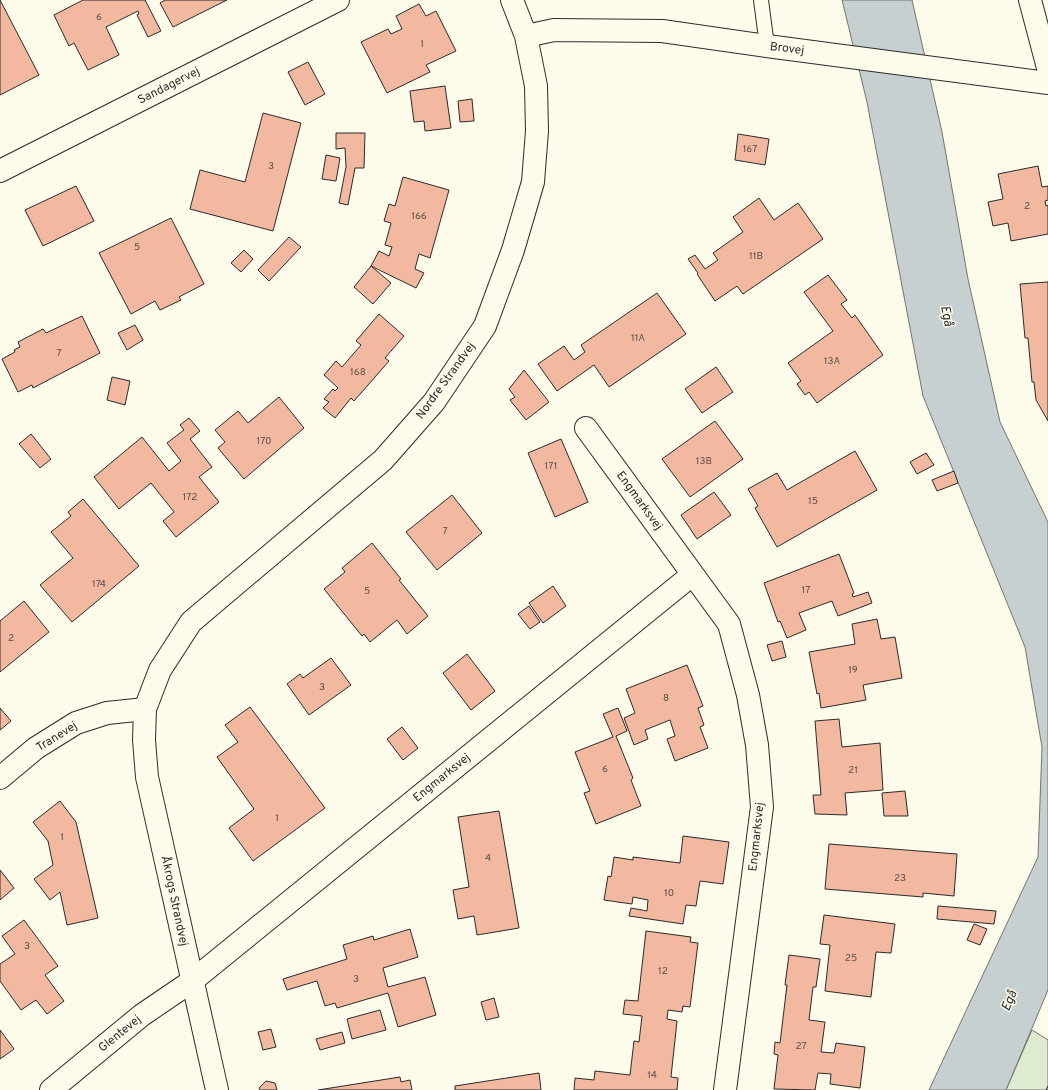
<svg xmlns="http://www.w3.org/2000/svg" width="1048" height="1090" font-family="Overpass,sans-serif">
<rect width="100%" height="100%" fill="#fdfbea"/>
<!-- green -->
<path fill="#deebd1" stroke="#74746e" d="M1032,1030L1048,1040V1090H1006Z"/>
<!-- water -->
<path fill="#c7d0d0" stroke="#74746e" d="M842,0H912L942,132L968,279L1000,422L1048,522V990L1006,1090H929L1038,857L1042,747L1025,647L923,396L867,102Z"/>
<!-- building -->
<path fill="#f2b8a0" stroke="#2b2b2b" d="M0,0L39,75L0,95Z
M83,0H145L161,31L148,37L137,15L139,14L138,11L106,27L119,55L88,70L74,43L69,46L54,15Z
M165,0H227L173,27L160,3Z
M419,4L426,16L436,11L456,51L426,65L430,72L387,93L361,42L388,29L391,34L402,29L396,16Z
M308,62L325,94L305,105L288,72Z
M445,86L451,128L425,131L424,121L414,122L410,91Z
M472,99L474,121L460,122L458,101Z
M263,113L301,123L273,231L190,209L200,170L245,182Z
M336,133H365L364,168H355L348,205L339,203L346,167L345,148L336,149Z
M738,134L769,139L765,165L735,160Z
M326,155L340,158L336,181L322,179Z
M1038,166L1042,187L1048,186V200L1045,201L1046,206L1048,205V234L1011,241L1008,223L993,226L988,202L1003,199L998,174Z
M403,177L449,190L430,258L419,254L415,269L424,273L416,288L371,266L379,251L389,256L392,247L385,245L391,223L384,221L389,204L395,206Z
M76,186L94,221L43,246L25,210Z
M759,198L774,220L798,203L823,239L743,294L737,286L715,301L697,274L698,273L688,259L695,255L705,269L718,260L713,253L743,232L733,217Z
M171,218L204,284L179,297L181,300L160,310L155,301L131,314L99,253Z
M289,237L301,247L269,281L258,270Z
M244,250L253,259L241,272L231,263Z
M371,266L391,283L373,304L354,287Z
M828,275L847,300L841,304L852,318L855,315L883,355L817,403L809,392L805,395L797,384L801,381L788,363L833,331L804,292Z
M1048,282V421L1036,400L1034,382H1032L1028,338H1025L1020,284Z
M657,293L686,334L609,387L594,365L557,391L538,364L564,346L574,360L585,352L581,345Z
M379,314L404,336L385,358L389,361L354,401L351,398L335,418L323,408L329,402L324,399L333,389L335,391L338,388L324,375L336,361L342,367L361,345L356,341Z
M82,316L100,353L33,388L32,385L18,392L2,359L15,352L14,350L20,347L18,342L43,329L46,333Z
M135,325L143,340L127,350L118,333Z
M716,367L733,392L702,413L685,389Z
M524,370L549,402L526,420L510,400L515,397L509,389Z
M112,377L130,381L125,405L107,400Z
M279,397L304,428L244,479L218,448L225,442L215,430L238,411L248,423Z
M189,418L200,431L190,439L212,467L199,477L219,502L176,537L163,521L174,512L151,483L119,509L94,477L142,437L169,471L181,461L167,443L184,430L180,425Z
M715,421L743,459L690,497L662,459Z
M31,434L51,459L40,468L19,444Z
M561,439L588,502L555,517L528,453Z
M855,451L877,490L777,547L755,508L758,506L748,489L777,473L787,490Z
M926,453L934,465L917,474L910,462Z
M954,471L958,483L937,491L932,480Z
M714,492L731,515L697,539L681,515Z
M452,495L482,533L437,570L406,532Z
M83,499L139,566L72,622L40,585L73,558L51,532L71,516L68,512Z
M372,543L401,579L399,580L428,616L407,634L397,620L370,642L364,634L362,636L324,589L345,572L342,568Z
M839,554L854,593L852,594L853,597L868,592L872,603L838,616L832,601L799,613L806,630L787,638L780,621L778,622L764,583Z
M553,586L566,606L543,623L529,603Z
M24,601L49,632L0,672V621Z
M529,606L540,622L530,629L518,614Z
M877,619L881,639L895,637L902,678L863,685L866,700L821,708L819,693L817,694L809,652L855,644L852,624Z
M782,641L786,657L772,661L767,645Z
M467,654L495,691L471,710L443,673Z
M331,658L351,685L309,715L287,684L300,674L303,678Z
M687,665L703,706L698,708L704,725L700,727L708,748L675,761L667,739L675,736L670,720L645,730L648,739L634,745L624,718L635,713L626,689Z
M250,707L325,808L253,861L229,828L254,809L217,757L238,742L225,725Z
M0,708L11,721L0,730Z
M618,708L627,731L616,736L633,778L631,780L641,806L596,824L584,793L590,791L575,752L613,737L603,714Z
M839,719L842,747L880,743L883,790L845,793L847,815L815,814L813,795H821L815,721Z
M402,727L418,748L403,760L387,739Z
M905,791L908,816H884L882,793Z
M60,801L76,822L98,918L67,925L60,892L50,900L34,879L53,865L48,841L33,822Z
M499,811L519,928L477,935L474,916L458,919L453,890L469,887L458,817Z
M683,836L729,842L723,884L700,881L696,906L686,905L683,924L629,916L631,908L647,911L648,900L633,897L632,904L604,900L608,876L611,877L614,857L633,860V857L680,863Z
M829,844L957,854L954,896L923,893V897L825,889Z
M0,870L14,888L0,900Z
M938,906L996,911L994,924L937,919Z
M824,915L895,924L891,953L876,952L871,997L825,991L830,945L820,944Z
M24,920L58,966L45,975L64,1001L47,1014L36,1000L21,1010L0,981V964L15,954L2,936Z
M974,924L987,929L980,945L967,940Z
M410,929L418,957L383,968L388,987L425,977L436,1015L398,1027L388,993L337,1008L335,1003L325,1006L317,981L287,990L283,979L347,959L343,945L373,936L374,940Z
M646,931L691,937L690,942L698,943L690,1007L683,1006L682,1012L668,1010L667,1019L677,1021L671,1077L678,1078L677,1090H574L575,1078L594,1080L595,1071L630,1075L634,1041L639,1042L642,1016L623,1014L625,1000L638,1001Z
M789,955L820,959L816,987H813L809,1020L825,1022L821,1052L834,1053L836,1043L865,1047L860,1088L830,1084L831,1074L818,1073L815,1090L774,1089L778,1055L774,1054L775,1042L780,1043L787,985H785Z
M494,998L499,1017L486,1020L481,1002Z
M380,1010L386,1030L352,1039L347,1019Z
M271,1029L276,1047L263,1050L258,1032Z
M0,1030L14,1049L0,1059Z
M342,1032L345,1043L320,1050L316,1039Z
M539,1073L541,1090H455V1086Z
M400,1077L401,1082L410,1080L412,1090H318Z
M266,1081L275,1083L277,1090H260L259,1088Z"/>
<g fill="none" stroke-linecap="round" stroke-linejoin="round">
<!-- lane casing -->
<g stroke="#2b2b2b" stroke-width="16">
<path id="lane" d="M761,0L767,46"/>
</g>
<!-- street casing -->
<g stroke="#2b2b2b" stroke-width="24">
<path id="street" d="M1030,0L1048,68
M0,171L338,0
M586,428L729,624L748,695L757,745L762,807L725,1090
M0,778L36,748L76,723L107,713L145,709
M51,1090L142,1015L192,981L240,942L692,575"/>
</g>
<!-- secondary casing -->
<g stroke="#2b2b2b" stroke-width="24">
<path id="secondary" d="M526,36L554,30L662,31L767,46L1048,83
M217,1090L147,777L144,740L145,709L160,670L191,622L383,460L434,402L485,326L513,250L533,182L537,131L536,86L526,36L512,0"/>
</g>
<!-- lane -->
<use href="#lane" stroke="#fdfbea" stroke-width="14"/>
<!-- street -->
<use href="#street" stroke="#fdfbea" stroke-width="22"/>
<!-- secondary -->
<use href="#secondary" stroke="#fdfbea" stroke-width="22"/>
<!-- fence -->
<path stroke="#2b2b2b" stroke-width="1" stroke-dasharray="5 2" stroke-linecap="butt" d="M1046,1090L1048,1086"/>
</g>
<g text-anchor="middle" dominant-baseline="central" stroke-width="3" stroke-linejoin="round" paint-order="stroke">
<!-- number labels -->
<g font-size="10" fill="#5d4e48">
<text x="99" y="17">6</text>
<text x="422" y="44">1</text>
<text x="750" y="149">167</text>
<text x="271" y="166">3</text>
<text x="1027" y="206">2</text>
<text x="419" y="216">166</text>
<text x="137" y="247">5</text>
<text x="756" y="256">11B</text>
<text x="638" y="338">11A</text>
<text x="59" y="353">7</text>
<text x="832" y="361">13A</text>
<text x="358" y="372">168</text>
<text x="264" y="441">170</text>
<text x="704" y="461">13B</text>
<text x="551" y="466">171</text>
<text x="190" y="497">172</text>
<text x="813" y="501">15</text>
<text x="445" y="531">7</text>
<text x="99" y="584">174</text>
<text x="806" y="590">17</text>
<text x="367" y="591">5</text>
<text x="11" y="638">2</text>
<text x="853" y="670">19</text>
<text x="322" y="687">3</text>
<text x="666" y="698">8</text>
<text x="605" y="769">6</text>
<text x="853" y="770">21</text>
<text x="277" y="818">1</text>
<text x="62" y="837">1</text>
<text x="488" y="858">4</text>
<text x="900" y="878">23</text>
<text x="669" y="893">10</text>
<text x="27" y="946">3</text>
<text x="851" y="958">25</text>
<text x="663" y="971">12</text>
<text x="356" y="979">3</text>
<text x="801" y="1046">27</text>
<text x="652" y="1075">14</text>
</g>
<!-- street labels -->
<g font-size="12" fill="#2b2b2b" stroke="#fdfbea">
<text transform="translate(787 49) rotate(7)">Brovej</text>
<text transform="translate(169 86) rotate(-27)">Sandagervej</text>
<text transform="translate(446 381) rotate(-54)">Nordre Strandvej</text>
<text transform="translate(639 501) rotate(54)">Engmarksvej</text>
<text transform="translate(57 737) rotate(-32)">Tranevej</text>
<text transform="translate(442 778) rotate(-39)">Engmarksvej</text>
<text transform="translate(757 837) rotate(-84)">Engmarksvej</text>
<text transform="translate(174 901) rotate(78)">Åkrogs Strandvej</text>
<text transform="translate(120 1034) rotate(-39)">Glentevej</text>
</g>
<!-- water labels -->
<g font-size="13" font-style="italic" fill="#2b2b2b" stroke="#fdfbea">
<text transform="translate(946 316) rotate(79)">Egå</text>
<text transform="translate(1010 1001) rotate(-67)">Egå</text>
</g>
</g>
</svg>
